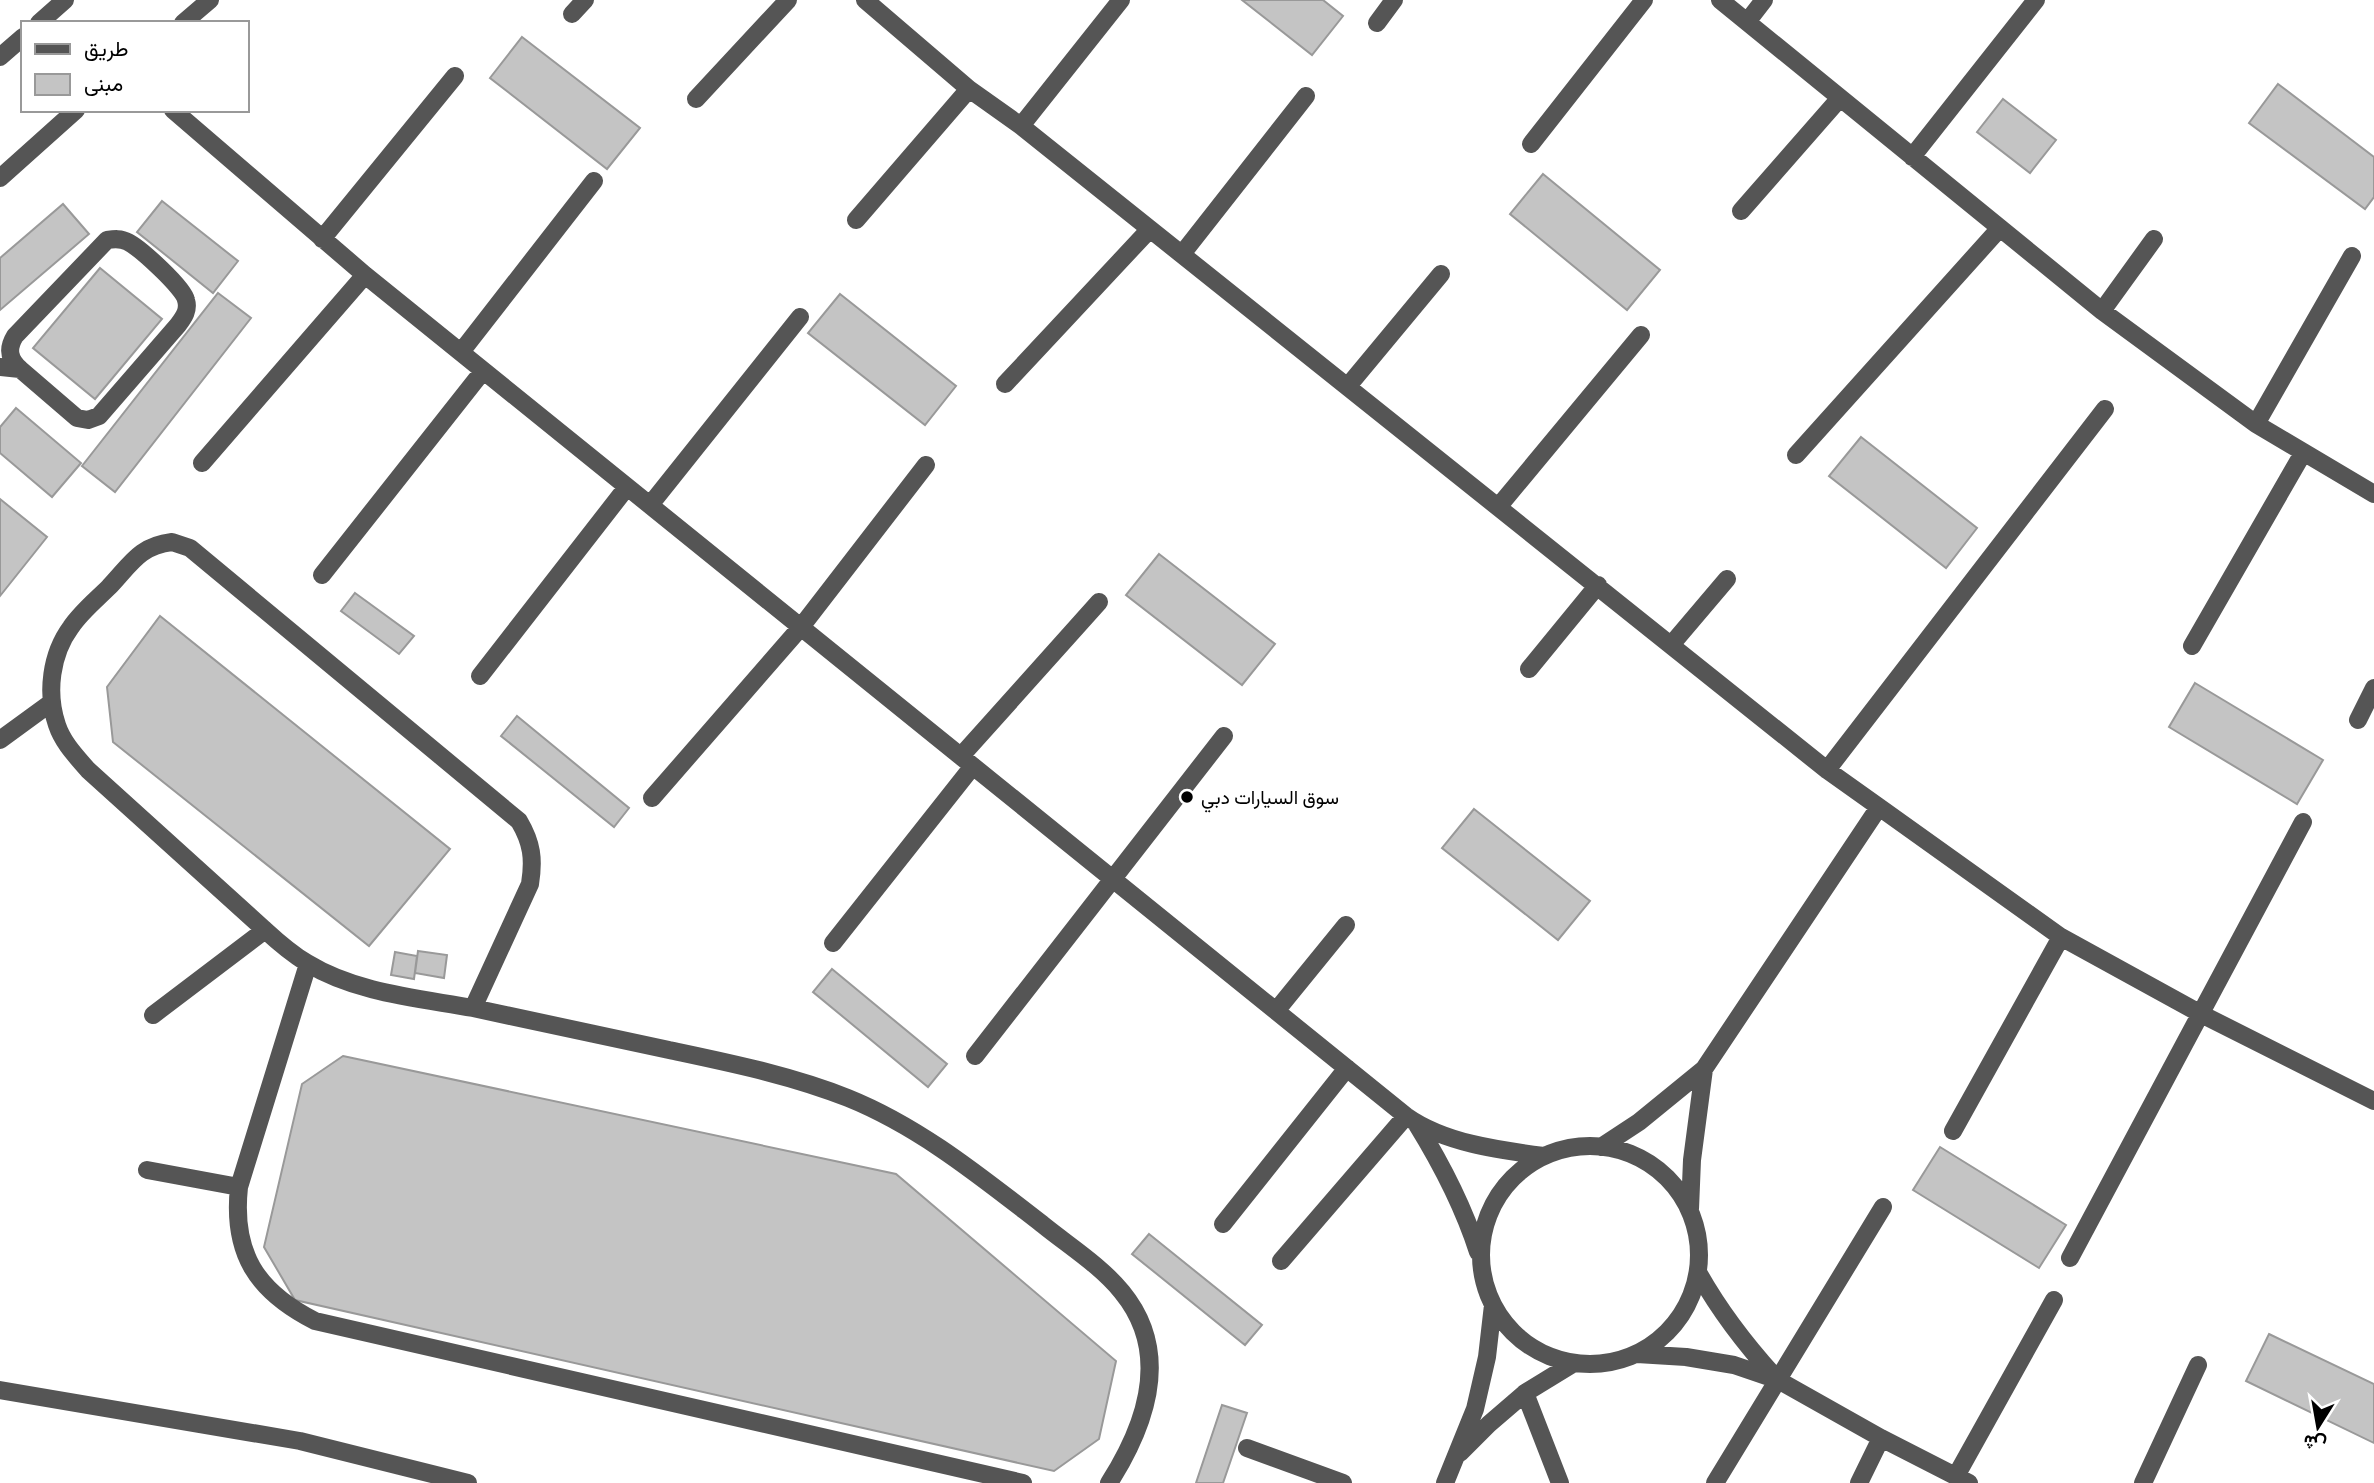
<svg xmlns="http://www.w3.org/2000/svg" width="2374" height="1483" font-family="Ubuntu,Vazirmatn,sans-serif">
<rect width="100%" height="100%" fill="#fff"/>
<!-- building -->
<path fill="#c4c4c4" stroke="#999" stroke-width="2" d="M1242,0H1323L1343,16L1312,55Z
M522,37L640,128L607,169L490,78Z
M2278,84L2374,157V197L2365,209L2249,123Z
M2003,99L2056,140L2030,173L1977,132Z
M1543,174L1660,270L1627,310L1510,214Z
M162,201L238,261L213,293L137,232Z
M63,204L89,234L0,310V258Z
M100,268L162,319L95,399L33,348Z
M218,293L251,318L115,492L82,466Z
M840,294L956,386L925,425L808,333Z
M16,408L81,463L52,497L0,453V427Z
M1861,437L1977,528L1946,568L1829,476Z
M0,499L47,537L0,596Z
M1159,554L1275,644L1242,685L1126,595Z
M355,593L414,636L399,654L341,611Z
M160,616L450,849L369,946L113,742L107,687Z
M2195,683L2323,760L2297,804L2169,727Z
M517,716L629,808L614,827L501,736Z
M1474,809L1590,901L1558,940L1442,848Z
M418,951L447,955L444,978L415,973Z
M395,952L417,956L414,979L391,975Z
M832,969L947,1064L928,1087L813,992Z
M343,1056L896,1174L1116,1361L1099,1439L1054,1471L295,1300L264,1247L302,1084Z
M1940,1147L2066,1225L2039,1268L1913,1190Z
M1149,1234L1262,1325L1245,1345L1132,1254Z
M2269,1334L2374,1384V1443L2246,1381Z
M1222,1405L1247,1413L1223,1483H1196Z"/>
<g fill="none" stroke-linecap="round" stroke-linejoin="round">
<!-- minor -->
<path stroke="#555" stroke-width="18" d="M865,0L969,89L1021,126L1827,770L1879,807L2061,937L2201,1014L2374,1101
M1720,0L2102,311L2256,424L2374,494
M572,14L585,0
M1747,22L1764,0
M39,23L65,0
M183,23L210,0
M1377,23L1394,0
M0,57L23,37
M696,99L788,0
M173,110L365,275L1406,1116C1444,1143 1498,1150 1544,1156
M1021,126L1121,0
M1531,144L1644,0
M1912,157L2036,0
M0,178L76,110
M1741,211L1840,98
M856,220L969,89
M322,239L455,76
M1182,254L1306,96
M2102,311L2154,239
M461,352L594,181
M0,367L20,369L77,418L88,420L99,416L178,325C184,317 189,310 186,300C184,288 140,248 128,242C121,238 114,239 107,240L15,336C7,349 9,359 20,369
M1005,384L1150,229
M1348,386L1441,274
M2256,424L2352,256
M1796,455L2000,228
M202,463L365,275
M650,505L800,317
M1499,506L1641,335
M172,542L190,548L519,821C532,843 534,859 530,884L473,1008C418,998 356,993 307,963C292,954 278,942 265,930L88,770C76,756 63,743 57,725C46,693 51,654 71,627C81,612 96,600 109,587C131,564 139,546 172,542Z
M322,575L483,371
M1671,645L1727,579
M2192,646L2303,453
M1529,669L1598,585
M480,676L627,487
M2358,720L2374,688
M0,740L52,702
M961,756L1099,602
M1827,770L2105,409
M652,798L801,627L926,465
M833,943L973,766
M308,964L239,1187C232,1253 256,1291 315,1321L1023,1483
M473,1008C539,1022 604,1036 669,1050C730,1063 790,1075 848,1098C920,1127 981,1177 1042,1224C1069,1246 1100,1265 1122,1292C1172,1353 1146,1425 1109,1483
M1276,1011L1346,925
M153,1015L265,930
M975,1056L1224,736
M1416,1123C1442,1165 1463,1205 1478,1252
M1953,1131L2061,937
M1481 1255a109 109 0 1 1 218 0a109 109 0 1 1-218 0Z
M1601,1147L1639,1122L1704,1069L1879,807
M147,1170L239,1187
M1690,1209L1692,1160L1704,1069
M1223,1224L1347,1068
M2070,1258L2303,822
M1281,1261L1406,1116
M1699,1274C1721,1313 1745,1344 1775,1377
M1637,1354L1686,1357L1734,1365L1778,1380L1881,1438L1969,1483
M0,1390L300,1441L468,1483
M1525,1393L1560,1483
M1247,1448L1343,1483
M1460,1453L1489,1424L1525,1393L1574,1363
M1956,1476L2054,1300
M1445,1483L1475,1409L1487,1357L1493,1305
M1715,1483L1883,1207
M1859,1483L1881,1438
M2143,1483L2198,1365"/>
</g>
<!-- markers -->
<circle fill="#000" stroke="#fff" stroke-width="2.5" cx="1187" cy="797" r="7"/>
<g text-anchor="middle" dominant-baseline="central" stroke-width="5" stroke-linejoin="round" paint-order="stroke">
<!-- poi labels -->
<g font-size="19" fill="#000" stroke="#fff" text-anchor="start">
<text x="1201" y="797">سوق السيارات دبي</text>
</g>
</g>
<!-- legend -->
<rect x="21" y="21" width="228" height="91" fill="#ffffff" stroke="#999999" stroke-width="2"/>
<rect x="35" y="44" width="35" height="10" fill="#555555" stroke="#999999" stroke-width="2"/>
<text x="84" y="56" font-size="21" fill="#000000">طريق</text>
<rect x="35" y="74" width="35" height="21" fill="#c4c4c4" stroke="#999999" stroke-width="2"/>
<text x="84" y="91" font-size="21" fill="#000000">مبنى</text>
<!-- north arrow -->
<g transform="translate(2318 1427) rotate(191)" stroke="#ffffff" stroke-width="5" paint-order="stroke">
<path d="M0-5L12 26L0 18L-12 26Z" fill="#000000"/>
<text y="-10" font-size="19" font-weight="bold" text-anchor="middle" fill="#000000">ش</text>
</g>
</svg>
